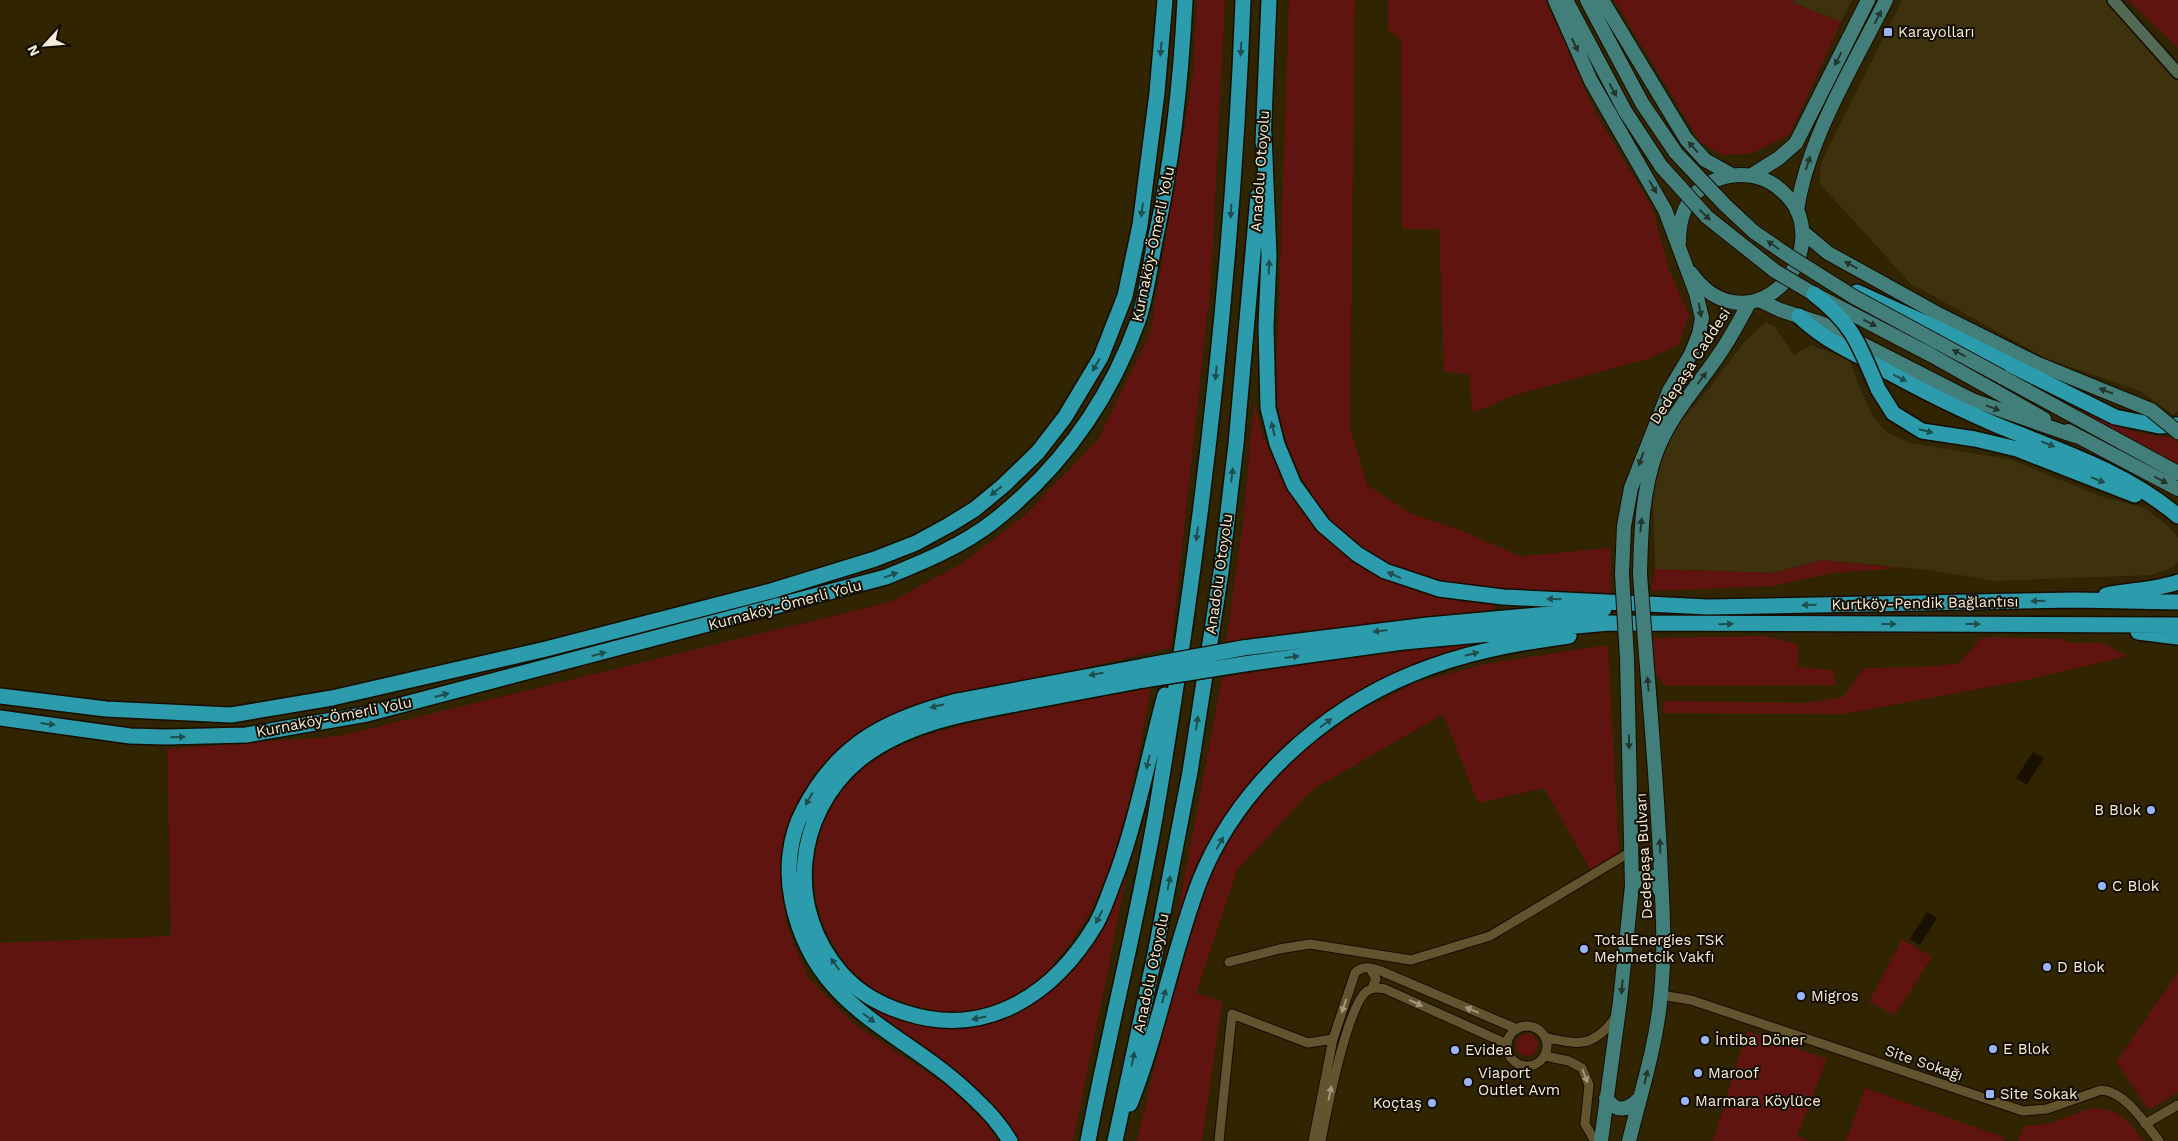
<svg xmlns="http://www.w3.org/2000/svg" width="2178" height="1141" font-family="'Work Sans',sans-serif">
<rect width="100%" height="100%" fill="#312400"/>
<!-- built -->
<path fill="#3e310e" d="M1794,0H1852L1841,22L1793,3Z
M1902,0H2107L2178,78V411L2173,415L2140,391L2047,359L1911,284L1820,184L1821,163Z
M1766,322L1775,327L1794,355L1811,345L1850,360L1860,389L1873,416L1886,432L1910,443L2009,459L2100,496L2145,508L2168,526L2178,538V561L2174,567L2150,575L1996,581L1930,570L1822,560L1774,573L1655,569L1653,496L1660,456L1681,421L1711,386L1744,342Z"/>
<!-- green -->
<path fill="#5f140f" d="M1197,0H1225L1211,282L1171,648L936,702L861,733L813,774L783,848L786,924L808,978L854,1024L949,1087L989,1127L997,1141H0V943L171,936L167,749L339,736L890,602L961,564L1027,513L1099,438L1150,333L1193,74Z
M1289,0H1355L1350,427L1367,485L1410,513L1455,528L1520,556L1611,548V594C1528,591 1423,599 1354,546C1341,536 1334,524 1324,512C1297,478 1282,438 1276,395Z
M1388,0H1545L1596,114L1652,207L1669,269L1689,315L1678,345L1647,359L1515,395L1472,413L1469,374L1444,372L1439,229H1402L1401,39L1388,30Z
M1614,0H1794L1793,3L1841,22L1790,134L1753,153L1722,155L1700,142Z
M2128,0H2178V48Z
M1254,403L1264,439L1287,489L1320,533L1322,532C1363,578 1432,603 1493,604L1495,607L1491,610L1226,642L1243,521Z
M2064,403C2103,421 2130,434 2173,438L2178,443V466Z
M1822,560L1900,568L1832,573L1772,586L1651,591L1655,569L1774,573Z
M1765,636L1798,644V667L1834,670L1835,685L1666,686L1655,675L1653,638Z
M1991,637L2062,639L2070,643H2102L2128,656L2026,680L1844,714L1663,713L1664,701L1805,703L1843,697L1864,668L1919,667L1958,664L1980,639Z
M1507,639L1453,652L1300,737L1201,867L1176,922L1222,677L1332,660Z
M1608,645L1619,854L1591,871L1544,788L1478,803L1443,714L1312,790L1237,870L1196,993L1222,1002L1202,1141H1137L1184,944L1217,859L1259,796L1297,754L1359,711L1417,682L1490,663Z
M1151,688C1133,778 1120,895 1053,963L1055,967C1042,978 1028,991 1013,999C997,1007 973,1013 954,1014C946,1014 936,1011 928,1009C906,1004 880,996 863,981C787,913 801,795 893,749C929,731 970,723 1009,715C1057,705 1104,696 1151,688Z
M1126,875L1106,981L1073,1141H1015L868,1007L913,1023L965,1026L997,1021L1030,1005L1054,987Z
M1902,939L1932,957L1895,1015L1869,1002Z
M2178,972V1092L2151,1109L2147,1108L2116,1062Z
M1747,1031L1827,1059L1797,1136L1810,1141H1713Z
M1516 1045a11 11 0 1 1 22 0a11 11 0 1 1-22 0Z
M1865,1088L2005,1138L2004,1141H1846Z
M2090,1108C2119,1108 2126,1119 2144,1141H2018L2024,1126L2048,1124Z"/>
<!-- water -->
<path fill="#1a1000" d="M2033,752L2044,758L2027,785L2016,778Z
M1927,912L1937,918L1920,945L1910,939Z"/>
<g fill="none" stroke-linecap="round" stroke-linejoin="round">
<!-- street casing -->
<g stroke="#170d00" stroke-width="11">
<path id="street" d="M1229,962L1279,949L1310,944L1411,960L1490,936L1632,851
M1370,968L1376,979L1372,988
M1661,995L1691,1000L2023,1111L2047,1109L2101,1090C2125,1091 2145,1123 2159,1141
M1507 1046a20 20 0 1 1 40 0a20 20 0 1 1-40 0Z
M1545,1037C1578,1045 1593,1048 1615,1018
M1545,1056L1569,1061L1582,1068L1589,1085L1585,1124L1595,1141
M2145,1124L2178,1105
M1219,1141L1232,1014L1308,1043L1333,1039
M1313,1141L1333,1039L1355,973C1363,965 1371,968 1381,971L1517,1029
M1321,1141C1326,1114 1347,1006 1367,991C1373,987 1379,988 1385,989L1507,1044"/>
</g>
<!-- secondary casing -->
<g stroke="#170d00" stroke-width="14">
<path id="secondary" d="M2113,0L2178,73"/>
</g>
<!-- primary casing -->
<g stroke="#170d00" stroke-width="16">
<path id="primary" d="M1555,0L1591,81L1665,210L1696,293L1702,318L1699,334L1691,354L1669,391L1631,488L1624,526L1622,574
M1566,0L1625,111L1661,166
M1587,0L1642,103L1676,153
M1602,0L1686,139L1705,160L1732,175
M1752,175L1779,158L1796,143L1868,0
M1797,211C1807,139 1854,65 1886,0
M1803,232L1828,253L1940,315L2038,364L2151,410
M1679,242C1679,230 1680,220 1685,209C1700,175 1747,165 1776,186C1785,193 1793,201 1798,212C1822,276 1741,343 1691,273
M1759,300L1780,310L1823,324L1972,400L2075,436
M2002,377L2178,473
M1995,391L2044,419
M2068,431L2178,489
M1640,574C1641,532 1642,492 1656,453C1670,415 1698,386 1720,353C1731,337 1740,320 1749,303
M1632,886L1637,880L1648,875L1654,879L1661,892
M1606,1098C1617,1114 1628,1110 1640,1098
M1601,1141L1620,1001L1632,886L1627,658
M1629,1141C1641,1092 1657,1043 1661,993C1665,953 1663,914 1661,875C1658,802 1652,728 1646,655"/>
</g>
<!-- highway casing -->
<g stroke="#170d00" stroke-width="18">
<path id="highway" d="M1264,134L1269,256L1266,327L1268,408L1277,444L1294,485L1323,525L1357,554L1385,571L1439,589L1503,597L1708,607L2076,600L2178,602
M1263,143L1269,0
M1857,292L1941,330L2115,417L2159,426L2178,425
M1799,316C1820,337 1846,349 1872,363C1913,386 1956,408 1999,426C2061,451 2126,472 2178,516
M1878,389L1893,413L1922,431L1975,439L2017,449L2135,495
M2106,595C2130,590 2155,590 2178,582
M2138,632L2178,637
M1243,648L1428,625L1604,609
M1244,664L1403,642L1609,623L2178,625
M1144,680C1105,687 1066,695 1027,702C969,713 906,722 859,760C794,814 785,910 842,974C859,993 883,1006 906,1013C988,1039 1055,993 1096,924C1105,908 1110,890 1117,873C1138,815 1149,754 1165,695
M0,696L106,709L231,715L332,698L546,649L771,591L875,559L916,543L949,525L975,509L1004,485L1038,452L1065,417L1101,357L1125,296L1140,225L1157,93L1165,0
M0,718L130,736L166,737L246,735L367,714L886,577C923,562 962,546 994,521C1060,469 1109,401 1138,321C1147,295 1150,264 1156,236C1173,158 1181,80 1185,0
M1130,1104C1159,1031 1172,953 1200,880C1237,788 1321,711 1412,674C1462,653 1516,643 1569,636
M1010,1141C1001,1126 989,1112 976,1100C905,1029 814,1012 792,900C786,871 789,837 803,811C837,744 887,719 957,701L1144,666
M1088,1141C1109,1031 1137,922 1156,812C1201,544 1233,272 1243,0
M1115,1141L1155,954L1190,772L1221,572L1236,444L1258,196"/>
</g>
<!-- street -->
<use href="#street" stroke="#62542f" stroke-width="9"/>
<!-- secondary -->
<use href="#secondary" stroke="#526a54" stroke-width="11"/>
<!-- primary -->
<use href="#primary" stroke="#427f7a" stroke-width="14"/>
<!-- highway -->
<use href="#highway" stroke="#2c9cac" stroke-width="15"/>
<!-- primary-bridge casing -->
<g stroke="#170d00" stroke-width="16" stroke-linecap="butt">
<path id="primary-bridge" d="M1676,153L1725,205L1754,232L1789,256L1854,297L2002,377
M1661,166L1707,217L1775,271L1814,294L1931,355L1995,391
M2151,410L2178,432
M1622,574L1627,658
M1640,574L1646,655"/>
</g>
<!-- highway-bridge casing -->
<g stroke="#170d00" stroke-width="18" stroke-linecap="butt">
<path id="highway-bridge" d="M1814,294C1854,325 1859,345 1878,389
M1144,666L1243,648
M1144,680L1244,664"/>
</g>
<!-- primary-bridge -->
<use href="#primary-bridge" stroke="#427f7a" stroke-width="14"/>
<!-- highway-bridge -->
<use href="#highway-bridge" stroke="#2c9cac" stroke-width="15"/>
</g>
<!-- one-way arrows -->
<defs><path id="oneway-solid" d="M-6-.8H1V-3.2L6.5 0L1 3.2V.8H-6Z" transform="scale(1.25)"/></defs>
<g fill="#24362c">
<use href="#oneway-solid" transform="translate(1878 17) rotate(-63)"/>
<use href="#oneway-solid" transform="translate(1575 45) rotate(65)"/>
<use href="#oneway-solid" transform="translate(1838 59) rotate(117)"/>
<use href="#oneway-solid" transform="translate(1613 90) rotate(62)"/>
<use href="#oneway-solid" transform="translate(1693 147) rotate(-132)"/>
<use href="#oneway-solid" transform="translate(1808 163) rotate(-72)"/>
<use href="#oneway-solid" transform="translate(1653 187) rotate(60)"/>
<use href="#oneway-solid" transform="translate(1705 215) rotate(44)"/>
<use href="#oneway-solid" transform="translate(1773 245) rotate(-145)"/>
<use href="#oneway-solid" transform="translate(1851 265) rotate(-151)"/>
<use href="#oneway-solid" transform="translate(1700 310) rotate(80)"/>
<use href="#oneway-solid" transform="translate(1870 323) rotate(27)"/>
<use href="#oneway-solid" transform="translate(1959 353) rotate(-152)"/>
<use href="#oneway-solid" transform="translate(1702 378) rotate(-54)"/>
<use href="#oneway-solid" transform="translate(2106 391) rotate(-159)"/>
<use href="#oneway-solid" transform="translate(1993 408) rotate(20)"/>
<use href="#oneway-solid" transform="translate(1641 459) rotate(110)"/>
<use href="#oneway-solid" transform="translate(2161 480) rotate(27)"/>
<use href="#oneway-solid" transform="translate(1641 525) rotate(-85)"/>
<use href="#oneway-solid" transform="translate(1648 684) rotate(-95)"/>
<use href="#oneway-solid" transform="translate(1629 742) rotate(89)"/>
<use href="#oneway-solid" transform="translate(1660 846) rotate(-93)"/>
<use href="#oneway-solid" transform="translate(1622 987) rotate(96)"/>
<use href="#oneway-solid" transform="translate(1646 1077) rotate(-77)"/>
</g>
<g fill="#1f4e4e">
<use href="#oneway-solid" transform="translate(1161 49) rotate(95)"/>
<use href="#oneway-solid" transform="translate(1241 49) rotate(93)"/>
<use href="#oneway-solid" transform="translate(1142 210) rotate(97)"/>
<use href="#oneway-solid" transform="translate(1231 211) rotate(93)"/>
<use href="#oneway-solid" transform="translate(1269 267) rotate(-87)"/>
<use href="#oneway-solid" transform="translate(1096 365) rotate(120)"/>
<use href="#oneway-solid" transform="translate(1216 373) rotate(96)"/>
<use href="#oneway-solid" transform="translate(1900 378) rotate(26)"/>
<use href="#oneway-solid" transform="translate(1273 429) rotate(-103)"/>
<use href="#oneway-solid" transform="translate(1926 431) rotate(14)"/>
<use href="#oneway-solid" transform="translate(2048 444) rotate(21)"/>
<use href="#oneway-solid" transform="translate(1232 475) rotate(-83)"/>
<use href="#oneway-solid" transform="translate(2098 480) rotate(22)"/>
<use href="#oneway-solid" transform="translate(996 491) rotate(141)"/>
<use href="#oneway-solid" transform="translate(1197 534) rotate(97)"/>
<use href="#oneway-solid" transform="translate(891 575) rotate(-20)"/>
<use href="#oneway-solid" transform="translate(1394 575) rotate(-156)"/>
<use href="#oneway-solid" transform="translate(1554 599) rotate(-179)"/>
<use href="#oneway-solid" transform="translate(2038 601) rotate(179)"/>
<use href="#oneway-solid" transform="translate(1809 605) rotate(179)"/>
<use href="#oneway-solid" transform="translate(1726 624) rotate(-2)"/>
<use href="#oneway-solid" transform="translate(1889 624)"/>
<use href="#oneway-solid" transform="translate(1973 624)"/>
<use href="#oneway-solid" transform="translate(1380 631) rotate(173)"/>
<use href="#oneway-solid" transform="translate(599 654) rotate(-15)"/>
<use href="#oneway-solid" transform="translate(1472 654) rotate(-14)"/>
<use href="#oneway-solid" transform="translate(1292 657) rotate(-8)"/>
<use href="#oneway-solid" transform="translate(1096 674) rotate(170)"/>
<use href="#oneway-solid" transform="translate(442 695) rotate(-15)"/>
<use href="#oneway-solid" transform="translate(937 706) rotate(166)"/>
<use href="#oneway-solid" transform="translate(1197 723) rotate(-82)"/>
<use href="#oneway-solid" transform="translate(1326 723) rotate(-37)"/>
<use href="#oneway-solid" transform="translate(48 724) rotate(7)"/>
<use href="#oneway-solid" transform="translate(178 737) rotate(-2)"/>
<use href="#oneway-solid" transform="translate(1148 762) rotate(103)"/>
<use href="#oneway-solid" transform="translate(809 799) rotate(119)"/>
<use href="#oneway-solid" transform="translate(1220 843) rotate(-60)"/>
<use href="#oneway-solid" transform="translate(1169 883) rotate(-79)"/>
<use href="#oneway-solid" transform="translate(1099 917) rotate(117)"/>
<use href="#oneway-solid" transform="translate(835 964) rotate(-126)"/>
<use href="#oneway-solid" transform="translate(1164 996) rotate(-75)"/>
<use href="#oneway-solid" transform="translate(869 1018) rotate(37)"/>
<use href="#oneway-solid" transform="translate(979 1018) rotate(168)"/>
<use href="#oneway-solid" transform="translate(1133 1059) rotate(-78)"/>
</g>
<g fill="#a4987b">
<use href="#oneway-solid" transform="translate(1416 1003) rotate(25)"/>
<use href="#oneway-solid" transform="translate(1344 1006) rotate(109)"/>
<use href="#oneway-solid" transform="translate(1472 1010) rotate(-157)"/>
<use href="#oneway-solid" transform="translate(1585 1076) rotate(69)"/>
<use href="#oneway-solid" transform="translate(1330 1093) rotate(-78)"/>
</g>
<!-- markers -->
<g fill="#9ab5fd" stroke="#140e02" stroke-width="2">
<rect x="1883" y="27" width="10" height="10" rx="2.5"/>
<circle cx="2151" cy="810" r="5"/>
<circle cx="2102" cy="886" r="5"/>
<circle cx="1584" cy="949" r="5"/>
<circle cx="2047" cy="967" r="5"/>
<circle cx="1801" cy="996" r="5"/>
<circle cx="1705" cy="1040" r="5"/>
<circle cx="1993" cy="1049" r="5"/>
<circle cx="1455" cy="1050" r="5"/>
<circle cx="1698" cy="1073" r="5"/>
<circle cx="1468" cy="1082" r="5"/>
<rect x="1985" y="1089" width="10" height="10" rx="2.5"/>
<circle cx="1685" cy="1101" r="5"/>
<circle cx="1432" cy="1103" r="5"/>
</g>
<g text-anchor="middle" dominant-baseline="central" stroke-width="4" stroke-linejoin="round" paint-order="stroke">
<!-- poi labels -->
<g font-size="15" fill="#f5ecd8" stroke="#140e02" text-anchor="start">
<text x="1898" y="32">Karayolları</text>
<text x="2141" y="810" text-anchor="end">B Blok</text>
<text x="2112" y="886">C Blok</text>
<text x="1594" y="940">TotalEnergies TSK<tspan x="1594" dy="17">Mehmetcik Vakfı</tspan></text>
<text x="2057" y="967">D Blok</text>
<text x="1811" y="996">Migros</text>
<text x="1715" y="1040">İntiba Döner</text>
<text x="2003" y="1049">E Blok</text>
<text x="1465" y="1050">Evidea</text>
<text x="1478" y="1073">Viaport<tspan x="1478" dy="17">Outlet Avm</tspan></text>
<text x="1708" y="1073">Maroof</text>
<text x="2000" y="1094">Site Sokak</text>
<text x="1695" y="1101">Marmara Köylüce</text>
<text x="1422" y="1103" text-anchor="end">Koçtaş</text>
</g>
<!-- street labels -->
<g font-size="15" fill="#f5ecd8" stroke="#140e02">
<text transform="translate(1260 171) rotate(-86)">Anadolu Otoyolu</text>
<text transform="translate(1153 244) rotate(-78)">Kurnaköy-Ömerli Yolu</text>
<text transform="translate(1690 366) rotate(-57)">Dedepaşa Caddesi</text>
<text transform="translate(1219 574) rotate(-82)">Anadolu Otoyolu</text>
<text transform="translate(1925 603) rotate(-1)">Kurtköy-Pendik Bağlantısı</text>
<text transform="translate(785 605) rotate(-15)">Kurnaköy-Ömerli Yolu</text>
<text transform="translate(334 717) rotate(-11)">Kurnaköy-Ömerli Yolu</text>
<text transform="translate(1644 856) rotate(-93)">Dedepaşa Bulvarı</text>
<text transform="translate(1151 973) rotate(-78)">Anadolu Otoyolu</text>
<text transform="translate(1924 1063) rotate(19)">Site Sokağı</text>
</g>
</g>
<!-- north arrow -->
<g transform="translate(45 45) rotate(244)" stroke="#140e02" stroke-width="4" paint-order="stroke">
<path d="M0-4L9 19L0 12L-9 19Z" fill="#f5ecd8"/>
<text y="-8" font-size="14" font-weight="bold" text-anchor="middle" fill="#f5ecd8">N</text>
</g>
</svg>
